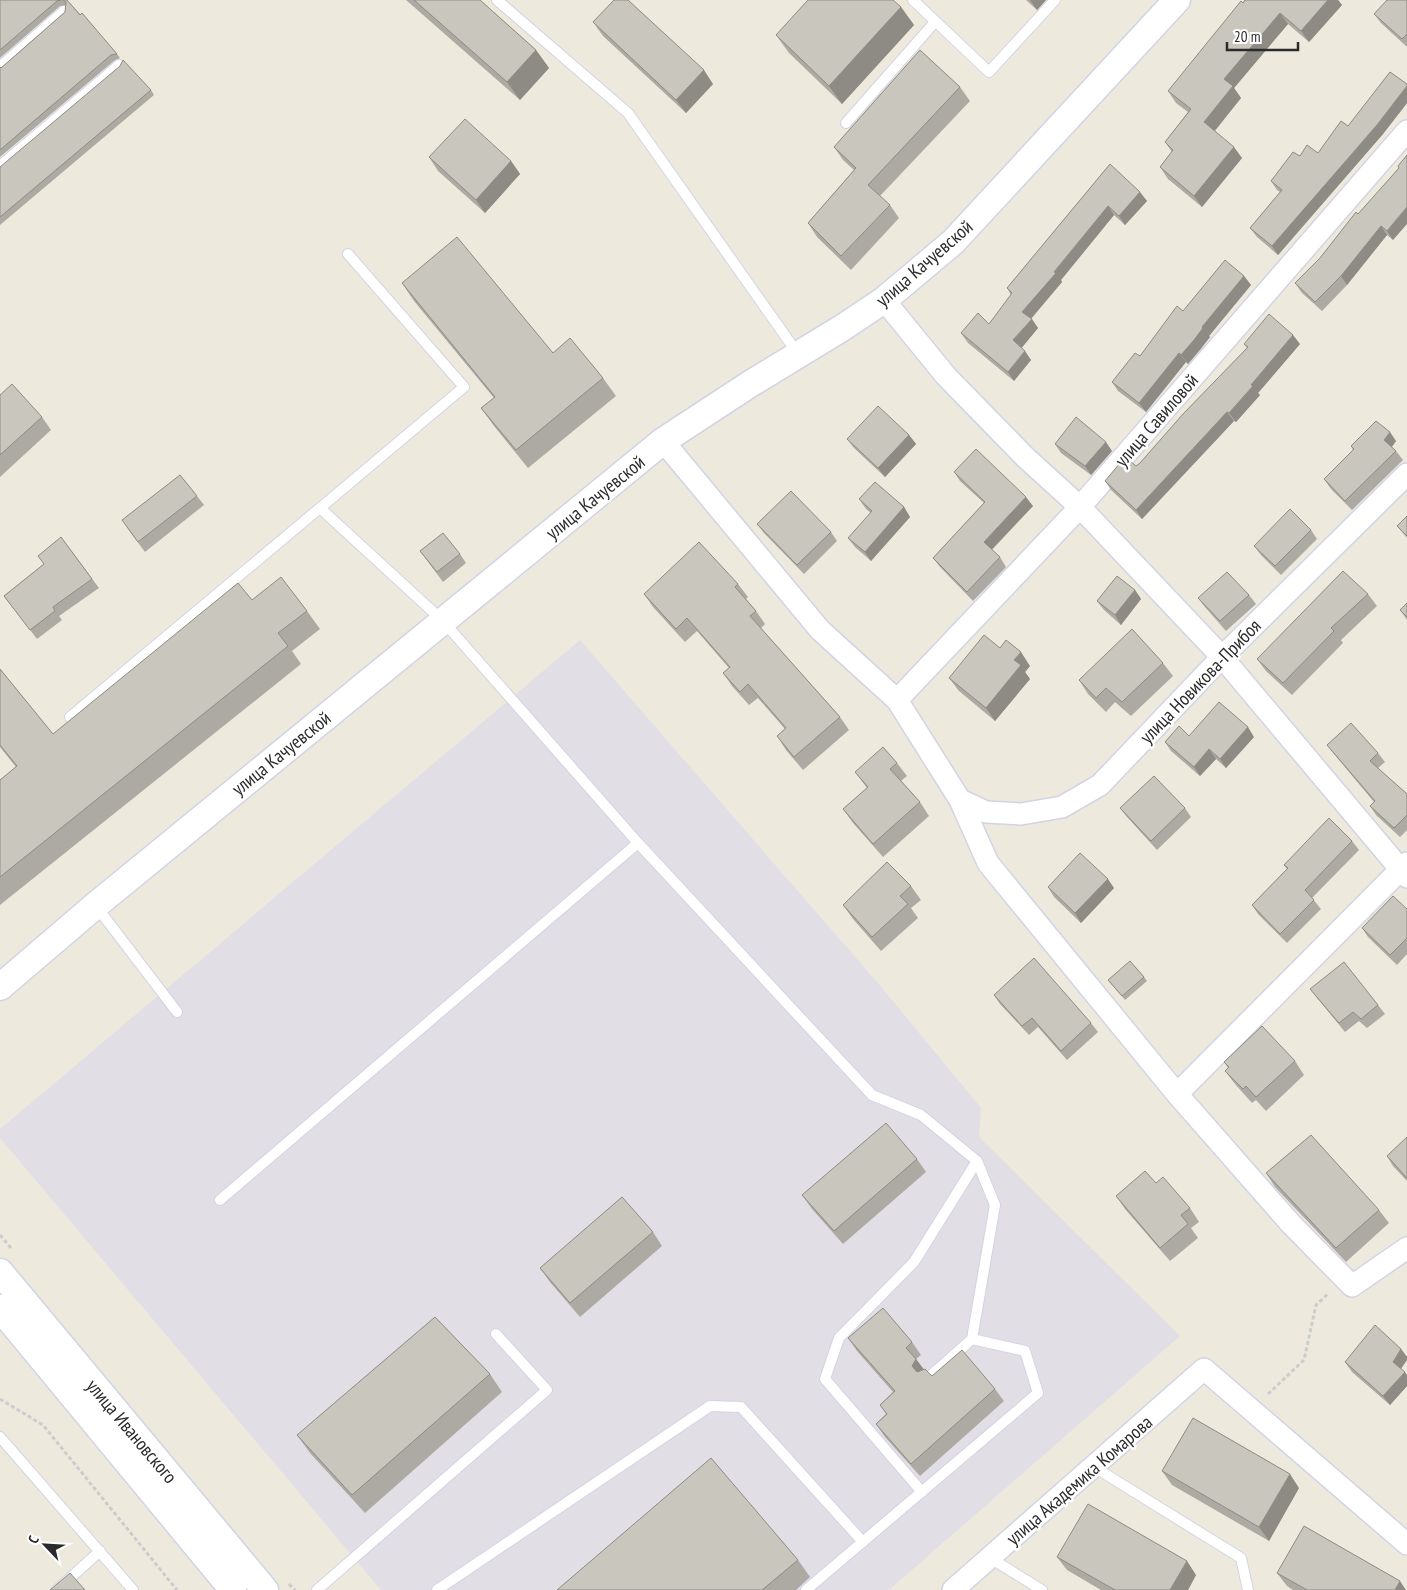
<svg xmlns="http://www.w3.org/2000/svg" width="1407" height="1590" font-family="'PT Sans Narrow',sans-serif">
<rect width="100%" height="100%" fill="#edeadd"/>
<!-- industrial -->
<path fill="#e2dee6" d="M580,640L883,989L981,1108L979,1137L1180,1336L889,1590H381L0,1138V1129Z"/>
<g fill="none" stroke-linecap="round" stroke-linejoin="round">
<!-- service casing -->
<g stroke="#d3d3e4" stroke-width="12">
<path id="service" d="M497,0L628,113L798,354
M913,0L989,72L1055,0
M0,67L64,11
M846,123L935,22
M0,166L119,65
M320,508L464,387L348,254
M70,717L320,508L442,620L638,843L872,1095L921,1115L977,1161L995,1205L972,1339L928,1378
M96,906L177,1012
M220,1200L638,843
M0,1437L133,1590
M1094,1467L1241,1558L1248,1590
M922,1492L825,1379L839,1338L914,1262L977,1161
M990,1558L1042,1590
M57,1590L100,1551
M317,1590L547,1390L496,1334
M437,1590L710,1406L741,1407L863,1542
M806,1590L1038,1393L1025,1351L972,1339"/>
</g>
<!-- minor casing -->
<g stroke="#d3d3e4" stroke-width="24">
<path id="minor" d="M884,300L946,376L1025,457L1080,507L1222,657L1407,877
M663,441L820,630L897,700L960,800L988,863L1177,1094L1291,1224L1352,1286L1407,1248
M897,700L1080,507L1407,131
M960,800L986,812L1021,814L1062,807L1100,785L1222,657L1407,474
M1177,1094L1407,863
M953,1590L1204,1369L1407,1544"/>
</g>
<!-- tertiary casing -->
<g stroke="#d3d3e4" stroke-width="29">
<path id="tertiary" d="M0,987L96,905L663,441L750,384L842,328L884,300L953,242L1177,0
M0,1272L265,1590
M0,1308L233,1590"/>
</g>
<!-- path -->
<path stroke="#ccc" stroke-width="3" stroke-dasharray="4 2.5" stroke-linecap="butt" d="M0,1235L11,1248
M1268,1394L1304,1360L1316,1305L1329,1293
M0,1399L43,1425L177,1590
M289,1584L295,1590"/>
<!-- service -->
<use href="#service" stroke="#fff" stroke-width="10"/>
<!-- minor -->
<use href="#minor" stroke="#fff" stroke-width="21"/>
<!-- tertiary -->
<use href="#tertiary" stroke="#fff" stroke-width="26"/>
</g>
<!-- wall -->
<path fill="#adaaa3" d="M0,0H67L117,54L120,58L115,60L0,157V67L1,68L65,12L66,5L60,6L0,58Z
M406,0H480L536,50L549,68L520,100Z
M1026,0H1046L1037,10Z
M1245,0H1338L1342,5L1309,42L1288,24L1234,88L1241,98L1215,131L1242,158L1202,207L1168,179L1160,167L1172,152L1165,142L1188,112L1176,103L1168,91Z
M1407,0V47L1381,23L1374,14Z
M901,7L914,25L842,104L789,53L776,35Z
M593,22L713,84L686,113L603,36Z
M1407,84V103L1383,134L1278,255L1257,237L1250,228L1280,192L1277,190L1271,181L1300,156L1318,153L1348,126Z
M960,87L970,101L880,196L890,205L899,218L851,270L817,237L808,223L854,170L843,160L834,147Z
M151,90L154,95L0,225V167Z
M1407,155L1393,240L1387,235L1347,285L1322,311L1302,293L1295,283L1320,258L1399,168L1398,166Z
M429,157L511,161L520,174L485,213L438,171Z
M1110,164L1147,201L1125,225L1114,215L1061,280L1062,282L1031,319L1038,328L1021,348L1031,360L1014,381L968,343L961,333L989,324L1011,295L1007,288Z
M1244,276L1251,285L1209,336L1210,337L1201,349L1188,364L1186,362L1146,412L1118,391L1112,382L1140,356L1183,311Z
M402,283L553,353L603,378L616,396L528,468L494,426L481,408L494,398L414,301Z
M1244,344H1300L1258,393L1260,395L1236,422L1234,421L1142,519L1111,490L1105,481L1136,466L1140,463L1247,348Z
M0,395L42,417L51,430L0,477Z
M909,435L916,444L885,477L854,448L847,439Z
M1396,441L1392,447L1396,451L1403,460L1352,510L1331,489L1324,479L1353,450L1351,446Z
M1055,444L1112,451L1091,475L1061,453Z
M954,472L1033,506L992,550L1000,557L1006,567L973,601L940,567L933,558L984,503L960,481Z
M197,496L204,505L145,552L128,529Z
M859,499L904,507L910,517L871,561L855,547L848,538L871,513L866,509Z
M1407,516V538L1397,526Z
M757,524L831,532L837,541L804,574L764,533Z
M1311,530L1317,539L1281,575L1261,555L1254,546Z
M61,537L99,588L59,616L62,620L37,639L4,596L44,564Z
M420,551L460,554L466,563L443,582Z
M738,584L748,597L746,599L756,611L765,624L761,628L840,717L849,730L803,770L786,750L777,736L785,729L758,698L749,705L732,686L723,673L729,668L697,631L685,642L653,607L644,594Z
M1135,590L1141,599L1121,625L1104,610L1097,601Z
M1368,594L1377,606L1341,640L1343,643L1292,695L1266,671L1257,659Z
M1249,595L1256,604L1226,631L1205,607L1198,598Z
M252,600L307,611L320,629L292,651L301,664L0,905V780L16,767L0,747V669L53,734Z
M1407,603V620L1400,610Z
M1000,648L1030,666L1025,672L1030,679L995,721L959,691L949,678Z
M1163,663L1173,676L1131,716L1115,702L1106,712L1088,694L1079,680Z
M1254,737L1226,768L1216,759L1200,776L1171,751L1165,742Z
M1327,745L1378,753L1385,762L1378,768L1407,794V830L1400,837L1376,815L1370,806L1374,802L1334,754Z
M897,763L907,776L901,781L920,802L929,816L883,857L853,823L843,809L867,788L855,772Z
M1120,808H1185L1191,817L1157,850L1127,817Z
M1352,841L1359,850L1312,898L1321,909L1287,943L1258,914L1252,905L1287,869L1284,865Z
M911,886L921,900L911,908L918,918L881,951L853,919L843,905Z
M1048,887L1114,888L1081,923L1054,897Z
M1407,909V954L1397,965L1368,937L1362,928Z
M1144,977L1147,981L1125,1000L1108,980Z
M1310,989L1378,1005L1385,1014L1367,1028L1359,1021L1345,1032L1317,998Z
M994,995L1091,1023L1098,1032L1067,1060L1038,1027L1029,1035L1000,1004Z
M1295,1061L1304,1075L1266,1111L1256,1100L1252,1103L1235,1084L1225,1071L1228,1068L1224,1062Z
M1407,1137V1181L1393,1166L1387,1156Z
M917,1159L926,1172L843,1244L812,1209L802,1195Z
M1266,1173L1379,1210L1389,1223L1346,1262L1275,1187Z
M1156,1183L1190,1208L1199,1222L1191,1228L1198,1238L1170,1261L1125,1209L1116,1196Z
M653,1232L662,1246L580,1317L550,1282L540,1268Z
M848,1338L912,1342L921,1355L916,1359L924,1370L932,1376L995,1389L1004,1401L920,1476L885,1437L876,1424L886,1414L880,1405L893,1392L857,1351Z
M1401,1349L1407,1357V1360L1401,1369L1407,1375V1386L1390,1405L1352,1372L1345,1362Z
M490,1374L502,1392L365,1513L310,1453L297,1435Z
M1162,1471L1299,1488L1269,1541L1172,1485Z
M1057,1557L1196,1575L1188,1590H1101L1067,1570Z
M798,1560L810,1577L796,1590H557Z
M1277,1573L1406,1590H1293L1287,1586Z"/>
<!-- shaded-wall -->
<path fill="#8d8b84" d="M1030,0H1046L1037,10Z
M1328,0H1338L1342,5L1309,42L1301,31Z
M901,7L914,25L842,104L829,86Z
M1280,13L1288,24L1234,88L1241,98L1212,134L1204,122L1224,79Z
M536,50L549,68L520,100L507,82Z
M704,70L713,84L686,113L676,100Z
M1407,86V103L1383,134L1278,255L1272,246Z
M1234,147L1242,158L1202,207L1194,196Z
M511,161L520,174L485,213L476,200Z
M1140,192L1147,201L1125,225L1119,216Z
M1108,206L1114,215L1061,280L1062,282L1029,321L1022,312Z
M1407,207V224L1393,240L1387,231Z
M1381,226L1387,235L1347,285L1341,276Z
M1244,276L1251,285L1209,336L1210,337L1188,364L1181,355L1202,327Z
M1032,319L1038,328L1020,350L1013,340Z
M1293,335L1300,344L1258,393L1260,395L1236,422L1229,413L1251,385Z
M1025,351L1031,360L1014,381L1008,372Z
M1179,353L1186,362L1146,412L1139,403Z
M1227,412L1234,421L1142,519L1136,510Z
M1390,432L1396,441L1390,449L1384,440Z
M909,435L916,444L885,477L878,468Z
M1106,442L1112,451L1091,475L1085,466Z
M1026,497L1033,506L990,551L984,542Z
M904,507L910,517L871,561L865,552Z
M1135,590L1141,599L1121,625L1115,615Z
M1021,652L1030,666L1025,672L1030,679L995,721L986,708L1014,660Z
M1248,727L1254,737L1226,768L1220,759Z
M1209,749L1216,759L1200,776L1194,767Z
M1108,879L1114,888L1081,923L1075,913Z
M1401,1349L1407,1357V1360L1399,1371L1393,1362Z
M916,1359L925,1371L921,1379L912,1366Z
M1405,1372L1407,1375V1386L1390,1405L1383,1396Z
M1290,1474L1299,1488L1269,1541L1259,1527Z
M1187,1561L1196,1575L1188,1590H1170Z
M1400,1581L1406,1590H1395Z"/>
<!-- building -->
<path fill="#c9c6bd" stroke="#8d8b84" d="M0,0H61L57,1L0,50Z
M63,0H67L80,15L82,13L117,54L111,55L0,150V67L1,68L65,12L66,2Z
M414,0H480L536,50L507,82Z
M614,0H628L704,70L676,100L593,22Z
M808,0H893L901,7L829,86L776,35Z
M1245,0H1328L1301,31L1280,13L1224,79L1233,86L1204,122L1234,147L1194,196L1160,167L1173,150L1165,142L1191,109L1168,91L1241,1L1243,3Z
M1387,0H1407V34L1402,39L1374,14Z
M920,50L960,87L868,185L890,205L841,256L808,223L856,168L834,147Z
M123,60L151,90L0,217V167L120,66Z
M1390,72L1407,84V86L1377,125L1272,246L1250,228L1282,190L1271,181L1293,152L1300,156L1307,145L1318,153L1341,121L1348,126Z
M465,119L511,161L476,200L429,157Z
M1407,155V207L1387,231L1381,226L1341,276L1315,302L1295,283L1320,258L1356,212L1358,214L1399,168L1398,166Z
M1110,164L1140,192L1119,216L1108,206L1054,272L1056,273L1022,312L1032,319L1013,340L1025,351L1008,372L961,333L978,313L989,324L1012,293L1007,288Z
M457,237L553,353L570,338L603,378L516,450L481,408L495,397L402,283Z
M1225,260L1244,276L1202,327L1203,328L1194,340L1181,355L1179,353L1139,403L1112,382L1135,353L1140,356L1177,306L1183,311Z
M1269,314L1293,335L1251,385L1253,386L1229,413L1227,412L1136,510L1105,481L1125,457L1136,466L1140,463L1183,414L1248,347L1244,344Z
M12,384L42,417L0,455V395Z
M878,406L909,435L878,468L847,439Z
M1076,417L1106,442L1085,466L1055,444Z
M1376,421L1390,432L1384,440L1396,451L1345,501L1324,479L1354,449L1351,446Z
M976,449L1026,497L984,542L1000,557L967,592L933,558L985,502L954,472Z
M180,475L197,496L138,542L122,520Z
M875,482L904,507L865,552L848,538L872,511L859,499Z
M791,491L831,532L797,565L757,524Z
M1290,509L1311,530L1275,566L1254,546Z
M1407,516V536L1397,526Z
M443,533L460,554L437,572L420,551Z
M61,537L92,579L53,607L55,611L30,630L4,596L44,564L38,556Z
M699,542L738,584L735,587L756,611L750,616L840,717L794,757L777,736L786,728L748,684L740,692L723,673L730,667L687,618L676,629L644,594Z
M1343,571L1368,594L1331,628L1334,631L1283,683L1257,659Z
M1227,572L1249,595L1220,621L1198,598Z
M1117,576L1135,590L1115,615L1097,601Z
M281,577L307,611L278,633L288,646L0,877V780L17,766L0,745V669L53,734L238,583L252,600Z
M1407,603V617L1400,610Z
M1132,629L1163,663L1122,702L1106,688L1096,698L1079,680Z
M984,635L1000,648L1006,640L1021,652L1014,660L1021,665L986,708L949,678Z
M1219,702L1248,727L1220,759L1209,749L1194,767L1165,742L1179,726L1189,736Z
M1351,723L1378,753L1370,761L1407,794V815L1394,828L1370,806L1375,801L1327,745Z
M883,747L897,763L890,769L920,802L873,844L843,809L868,787L855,772Z
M1154,776L1185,808L1151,841L1120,808Z
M1329,818L1352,841L1305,890L1314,900L1280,934L1252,905L1288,868L1284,865Z
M1080,853L1108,879L1075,913L1048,887Z
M887,862L911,886L900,896L908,904L872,937L843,905Z
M1393,896L1407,909V938L1390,955L1362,928Z
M1034,958L1091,1023L1061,1051L1032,1018L1022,1026L994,995Z
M1130,961L1144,977L1122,996L1108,980Z
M1344,962L1378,1005L1361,1019L1353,1012L1339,1023L1310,989Z
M1262,1026L1295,1061L1256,1097L1246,1086L1243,1089L1225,1071L1229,1067L1224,1062Z
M886,1123L917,1159L834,1231L802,1195Z
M1311,1135L1379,1210L1336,1248L1266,1173Z
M1407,1137V1178L1387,1156Z
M1145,1171L1156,1183L1163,1177L1190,1208L1181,1215L1188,1224L1160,1248L1116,1196Z
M622,1197L653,1232L570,1303L540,1268Z
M883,1308L912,1342L906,1348L916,1359L912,1366L917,1372L925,1369L932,1376L962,1350L995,1389L911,1464L876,1424L887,1414L880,1405L895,1391L848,1338Z
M435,1317L490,1374L352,1495L297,1435Z
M1375,1325L1401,1349L1393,1362L1405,1372L1383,1396L1345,1362Z
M1193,1418L1290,1474L1259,1527L1162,1471Z
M711,1458L798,1560L762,1590H557Z
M1088,1504L1187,1561L1170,1590H1115L1057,1557Z
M1304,1526L1400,1581L1395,1590H1307L1277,1573Z
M70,1573L85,1590H50Z"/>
<g text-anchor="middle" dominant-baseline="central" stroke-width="5" stroke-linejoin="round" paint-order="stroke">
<!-- street labels -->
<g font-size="19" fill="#2b2b2b" stroke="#fff">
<text transform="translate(924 263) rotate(-41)">улица Качуевской</text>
<text transform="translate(1156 420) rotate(-49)">улица Савиловой</text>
<text transform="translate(595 497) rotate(-39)">улица Качуевской</text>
<text transform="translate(1200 681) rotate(-46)">улица Новикова-Прибоя</text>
<text transform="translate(281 753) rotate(-39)">улица Качуевской</text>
<text transform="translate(132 1431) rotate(50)">улица Ивановского</text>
<text transform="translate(1079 1480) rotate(-41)">улица Академика Комарова</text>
</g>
</g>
<!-- north arrow -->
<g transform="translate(45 1545) rotate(295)" stroke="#ffffff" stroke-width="4" paint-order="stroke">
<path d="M0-4L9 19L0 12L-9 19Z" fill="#2b2b2b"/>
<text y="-8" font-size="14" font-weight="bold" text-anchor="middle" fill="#2b2b2b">С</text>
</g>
<!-- scale -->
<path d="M1227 42v8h71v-8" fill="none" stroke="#2b2b2b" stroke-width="2.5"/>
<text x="1234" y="42" font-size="15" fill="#2b2b2b" stroke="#ffffff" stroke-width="4" paint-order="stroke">20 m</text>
</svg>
